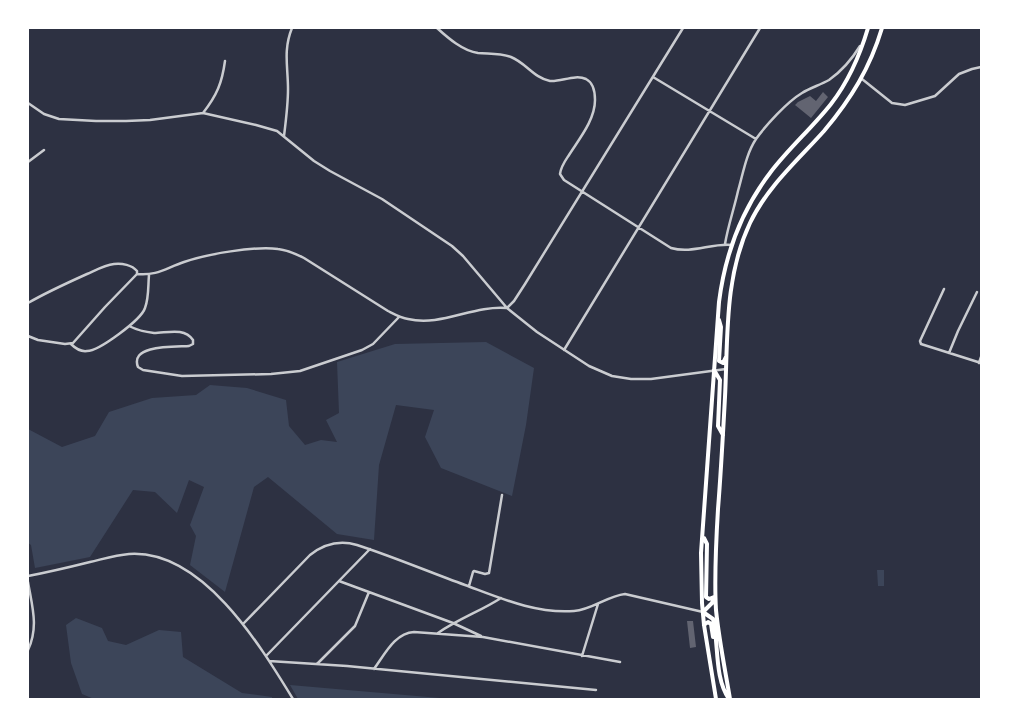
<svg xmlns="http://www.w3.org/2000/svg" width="1009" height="727" font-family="Cabin,sans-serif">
<rect width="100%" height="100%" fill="#2d3142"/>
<!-- green -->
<path fill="#3c4559" d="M486,342L534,368L526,425L512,496L441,468L425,437L434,410L396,405L379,465L374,540L337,534L268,477L254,487L225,592L190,565L196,536L190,525L204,487L189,480L177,513L155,492L133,490L90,557L35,568L31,545L28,543V429L62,447L95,436L109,412L152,398L196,395L210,385L247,388L286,400L289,426L305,445L321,440L337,442L326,420L339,413L337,362L395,344Z
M877,570H884V586H878Z
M76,618L102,628L108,641L126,645L159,630L181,632L183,657L242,693L272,697V699H94L82,694L71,663L66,625Z
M290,685L451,699H298Z"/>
<!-- building -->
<path fill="#626471" d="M823,92L828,97L811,118L795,105L798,102L810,96L816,101Z
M687,621H693L696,647L690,648Z"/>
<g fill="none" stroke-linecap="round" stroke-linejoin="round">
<!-- minor -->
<path stroke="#caccd0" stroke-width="2.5" d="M437,28C448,38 463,51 478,53C490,54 500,53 511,57C526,63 534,78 550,81C561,82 575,74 586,79C594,83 595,92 595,100C595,120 579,139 569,155C565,161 561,166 560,174L564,180L671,248C692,254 711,243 732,245
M653,77L756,139
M862,79L892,103L905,105L935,96L959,74L972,69L981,67
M28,103L44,114L59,119L96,121H126L150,120L203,113L256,125L277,131L314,161L330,171L382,199L452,246L463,256L507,308L537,332L589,366L612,376L631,379H651L726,369
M203,113C217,95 222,83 225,61
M284,136C286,120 288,105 288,89C288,67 283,50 292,28
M28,162L44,150
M725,244C728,226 734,209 738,191C743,174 746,154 756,139C766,125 787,102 802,93C810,88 820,85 829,80C842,71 852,59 860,46
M137,274C157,276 166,268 184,262C207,254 254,246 278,249C288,250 296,254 304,258L388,311C394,314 401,318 408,319C441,327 473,305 507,308L514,301L525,284L683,28
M944,289L920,341L921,344L981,363
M28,303C47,292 67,283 87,274C96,270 105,265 114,264C122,263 132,265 137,271V274L105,307L73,343L65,344L38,340L28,336
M129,326C137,330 145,332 154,333C167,333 184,327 193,340V344L189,346C177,347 129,344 138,367L143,370L182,376L271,374L300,371L362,350L373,344L399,317
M71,344C75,348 80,352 87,351C99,351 141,320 145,308C149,298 148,285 149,275
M564,350L760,28
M949,353L958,331L977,292
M979,363L981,357
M28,576C49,572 70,567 90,562C103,559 116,555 129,554C202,549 260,645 293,699
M339,581L453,623L481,636
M28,582C32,606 39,627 28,650
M469,586L473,572L474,571L485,574L489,573L502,495
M243,624L310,555C324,544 340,540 357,545C394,557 429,572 465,585C500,598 536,614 574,611C592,610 607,596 625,594L703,612
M438,633C458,619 481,611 501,598
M266,656L370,549
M582,656L598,604
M269,661L347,666L596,690
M317,664L355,626L369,592
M374,669C385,654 395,633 414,632L483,637L620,662"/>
<!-- trunk -->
<path stroke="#fff" stroke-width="4" d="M719,320L721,327L719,361L723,363L726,357
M714,370L720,380L718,426L723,435
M704,538L707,544L706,597L709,599L714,597
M703,612L713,619C719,644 714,677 729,699
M703,612L712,603L714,597
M704,625L708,622L711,624L713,637
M716,699L704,625L702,603L701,553L719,302C725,255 741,211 770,173C788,149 812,128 831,104C848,82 860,55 868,28
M730,699C725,669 719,640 716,610C714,576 716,542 718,509C721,472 723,434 725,397C728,338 724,278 750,223C767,187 798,160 824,131C851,99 870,68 882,28"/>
</g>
<!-- border -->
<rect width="1009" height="727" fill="none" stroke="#ffffff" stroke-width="58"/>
</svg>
